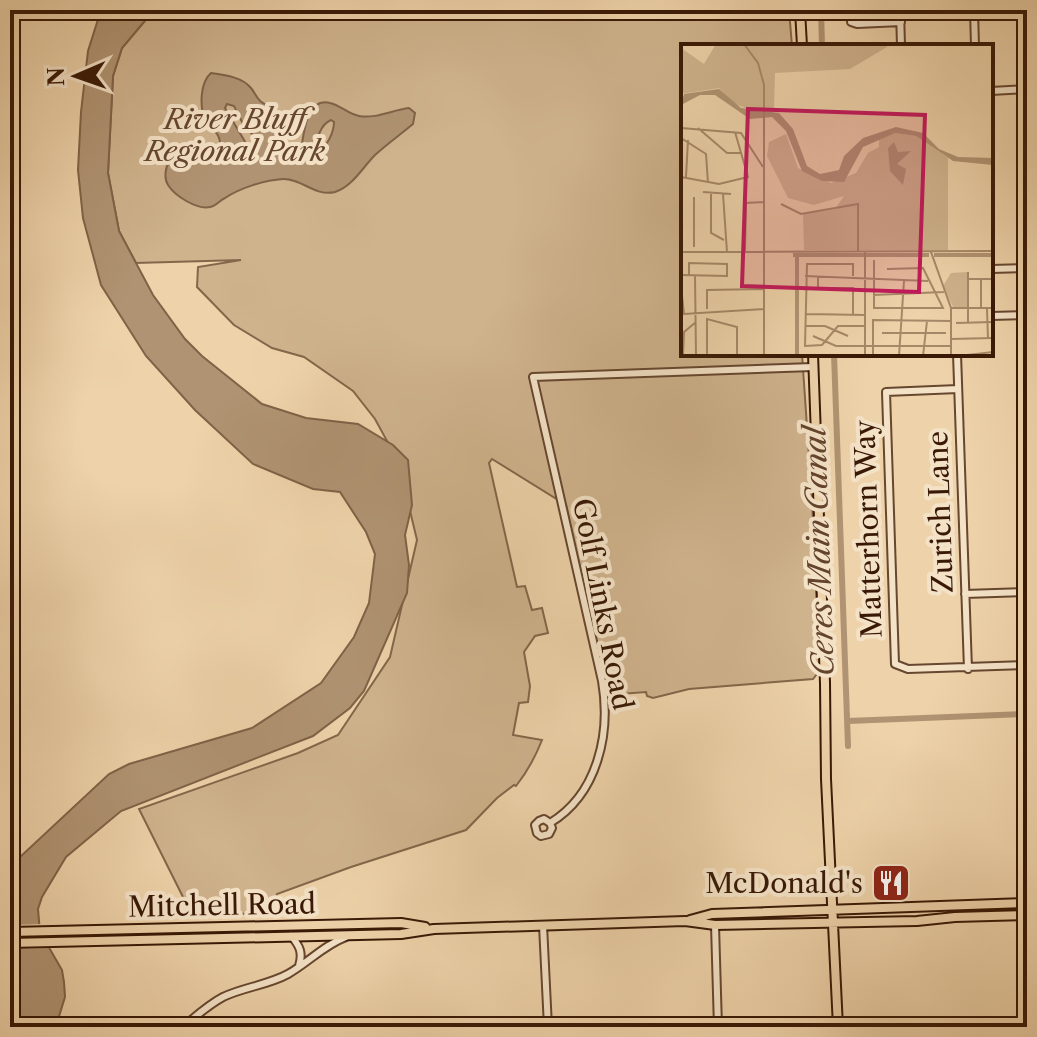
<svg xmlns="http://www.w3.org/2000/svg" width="1037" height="1037" font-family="'Libre Caslon Text',serif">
<rect width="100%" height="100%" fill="#eed2a9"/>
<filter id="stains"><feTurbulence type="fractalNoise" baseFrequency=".0025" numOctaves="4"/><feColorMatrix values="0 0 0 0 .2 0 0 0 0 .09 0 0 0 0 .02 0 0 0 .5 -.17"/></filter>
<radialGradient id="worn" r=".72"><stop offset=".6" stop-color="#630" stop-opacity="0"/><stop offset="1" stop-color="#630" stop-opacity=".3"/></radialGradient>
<!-- green -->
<path fill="#cfb38d" stroke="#84664a" stroke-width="2" d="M154,10H789L792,46H683V354H802L812,500L820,670L813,679L689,689L653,698L647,696L646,692L607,695L566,505L492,459L489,463L517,587L525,586L532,610L542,608L548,633L535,636L524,652L530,686L528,702L519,703L513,735L542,740C535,758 527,772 516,786L514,785L497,798L466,830L351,867L277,894L271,916L189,909L139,809L298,753L338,735L390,657L417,540L398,461L375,419L353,391L304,357L272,348L234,325L197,287L198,267L241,260L136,263L119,231L108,173L113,76L122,48Z"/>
<!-- water -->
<path fill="#b09372" stroke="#806247" stroke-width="2" fill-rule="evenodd" d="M101,10H154L122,48L113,76L108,173L119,231L153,295L185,339L202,356L262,404L306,418L358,424L393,445L408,460L412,505L405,535L409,565L407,593L364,691L350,708L313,736L121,811L66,857L42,897L38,909L40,932L62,970L64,982L65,997L57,1023L55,1027H10V938L18,894L14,870L20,857L109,774L129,764L252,728L321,683L354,637L369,603L375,554L366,532L340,492L313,489L253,464L195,410L146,356L101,285L83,218L78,170L81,112L88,51Z
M211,73C225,75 242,77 251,88C256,94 257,100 263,103C269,107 274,106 278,113C282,120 283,141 286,150L288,154H298L301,150C304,133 306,97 330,103C340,105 348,114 359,116C376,119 392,110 409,108L415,113L413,124C401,134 387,144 375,155C363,167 352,187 335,192C315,197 301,178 283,179C265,180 240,188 225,198C219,201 216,206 210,207C197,210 175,196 168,185C164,179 165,168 169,162C179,147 203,164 220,148C221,131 213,133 206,121C199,108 200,82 211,73ZM227,104L234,106L244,126L257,139L260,145L256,151L250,150L225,108ZM331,120L334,122C334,132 327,147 318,152L316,149C316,139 321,124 331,120Z"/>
<!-- pier -->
<path fill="#eed2a9" d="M43,924L44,931L54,948L10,949V925Z"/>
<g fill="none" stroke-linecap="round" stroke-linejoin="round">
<!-- canal -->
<path stroke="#b09372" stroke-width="6" d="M821,10L822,46
M834,354L848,746
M848,721L1027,714"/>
<!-- minor casing -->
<g stroke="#66472f" stroke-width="10">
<path id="minor" d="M900,10L901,46
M974,10L975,46
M851,22L857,24L901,22
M991,91L1027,89
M991,269L1027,268
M991,316L1027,315
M957,354L968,669
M958,389L886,392L895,664L908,669L1027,665
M965,594L1027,592
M550,823L544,819L539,821L535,825L537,833L541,836L549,834L552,828L550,823C598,794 611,733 602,681L533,377L813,367
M543,925L548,1027
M715,925L718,1027
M291,936C300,946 303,953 299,966
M183,1027C196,1016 208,1005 223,997C244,987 268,985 288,974C309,962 324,945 346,937
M391,1027L397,1025L398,1027
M813,1027L838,1026"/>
</g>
<!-- major casing -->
<g stroke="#391906" stroke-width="12">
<path id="major" d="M800,10L802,46
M813,354L825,683L826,779L838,1027
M690,920L712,914L1027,903
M10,932L401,923L425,927
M10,943L401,934L434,929L685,921L715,925L917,921L955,917L1027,915"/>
</g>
<!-- minor -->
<use href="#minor" stroke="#f4e2c7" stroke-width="6"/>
<!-- major -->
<use href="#major" stroke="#eed2a9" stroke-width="8"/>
</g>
<!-- icons -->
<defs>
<g id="restaurant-square" transform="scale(2)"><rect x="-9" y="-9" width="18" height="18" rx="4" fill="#8f2418" stroke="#f4e2c7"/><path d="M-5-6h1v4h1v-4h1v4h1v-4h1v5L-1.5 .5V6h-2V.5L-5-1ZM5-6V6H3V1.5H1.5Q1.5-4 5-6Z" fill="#fff"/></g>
</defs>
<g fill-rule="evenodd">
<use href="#restaurant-square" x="891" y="883"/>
</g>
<g text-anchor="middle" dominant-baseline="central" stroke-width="8" stroke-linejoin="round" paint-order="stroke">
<!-- park labels -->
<g font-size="28" font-style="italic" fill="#66472e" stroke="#f4e2c7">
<text x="235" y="119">River Bluff<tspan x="235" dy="32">Regional Park</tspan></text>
</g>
<!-- street labels -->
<g font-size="28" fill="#391906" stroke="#f4e2c7">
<text transform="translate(940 512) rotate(-92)">Zurich Lane</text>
<text transform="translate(868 529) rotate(-92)">Matterhorn Way</text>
<text transform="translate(603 604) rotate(79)">Golf Links Road</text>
<text transform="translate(222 905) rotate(-1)">Mitchell Road</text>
</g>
<!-- poi labels -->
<g font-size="28" fill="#391906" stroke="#f4e2c7" text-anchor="end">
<text x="863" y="883">McDonald's</text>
</g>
<!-- water labels -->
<g font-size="30" font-style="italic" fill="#63442c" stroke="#f4e2c7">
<text transform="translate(819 551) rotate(-92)">Ceres Main Canal</text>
</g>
</g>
<!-- overview -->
<g transform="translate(681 44)">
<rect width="312" height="312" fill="#eed2a9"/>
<path d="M35,0H206V3L169,25L94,29L93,65L86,73L50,58L38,44L0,50V4L23,20ZM214,89L235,92L267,114V206H123L122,170L154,165L163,152L133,161L107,154L86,112L88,98L105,90L117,124L150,139L175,129L187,109L198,103V93ZM286,228L287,263H272L262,242L270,229Z" fill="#cfb38d"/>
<path d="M38,45L60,64L98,69L112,85L126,122L139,130L158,126L163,112L182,94L215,83L242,89L258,105L277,113L312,114V121L272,117L235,92L214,89L182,103L163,138L141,137L121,127L105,87L91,73L69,75L34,51H19L0,61L3,50ZM213,98L217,108L230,107L216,120L225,125L222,141L209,127L207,104Z" fill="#b09372"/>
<path fill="none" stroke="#b09372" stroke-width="4" d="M112,211H183M116,211V312M185,211H248M253,211H312"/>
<path fill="none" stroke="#a68868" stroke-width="2" d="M63,0L77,19L83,41V312M0,84L60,89L82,123M17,84L46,109H61M0,94L25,110L27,139M0,133L38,140L67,133L54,88M5,133L7,96M22,148L50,150M30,150V189L43,196M42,150L46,208M100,160L120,170L177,160V208M13,203V153M0,208L312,207M64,208L65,159L83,158M184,208V312M250,208L270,264V312M193,216V264H262L242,224L206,225M0,231L46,232V220L8,219V231M14,231L15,312M124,232L247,237M137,232V244H172V271M172,232V220H126L124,302L141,301L157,282H184M287,235H312M0,242L3,270L83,265M192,251L263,248M270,264H312M300,264V235M26,265V246L82,245M306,265L307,295M125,270L184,271M287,278V228M275,279L312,278M124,282H144L167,292M201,289H265M132,292L155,302H270M270,295L312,294M2,312L3,288L15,278M26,312V275L56,283V312M192,312V276L270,277M218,312L223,237M242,312L246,277M278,312L312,308"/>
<path fill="#c2185b" fill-opacity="0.15" stroke="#c2185b" stroke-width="4" d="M67,65L244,71L238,248L61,242Z"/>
<rect width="312" height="312" fill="none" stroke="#391906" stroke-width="4"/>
</g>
<!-- margin -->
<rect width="1037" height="1037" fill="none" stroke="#eed2a9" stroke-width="40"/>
<rect x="12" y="12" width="1013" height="1013" fill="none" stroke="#391906" stroke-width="4"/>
<rect x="20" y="20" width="997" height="997" fill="none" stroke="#391906" stroke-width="2"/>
<!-- north arrow -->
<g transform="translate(76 76) rotate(268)" stroke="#f4e2c7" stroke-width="6" paint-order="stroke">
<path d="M0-6L14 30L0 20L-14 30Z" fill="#391906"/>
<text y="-12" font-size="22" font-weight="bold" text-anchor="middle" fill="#391906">N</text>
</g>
<rect width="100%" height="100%" filter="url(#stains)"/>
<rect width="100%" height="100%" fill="url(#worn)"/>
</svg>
